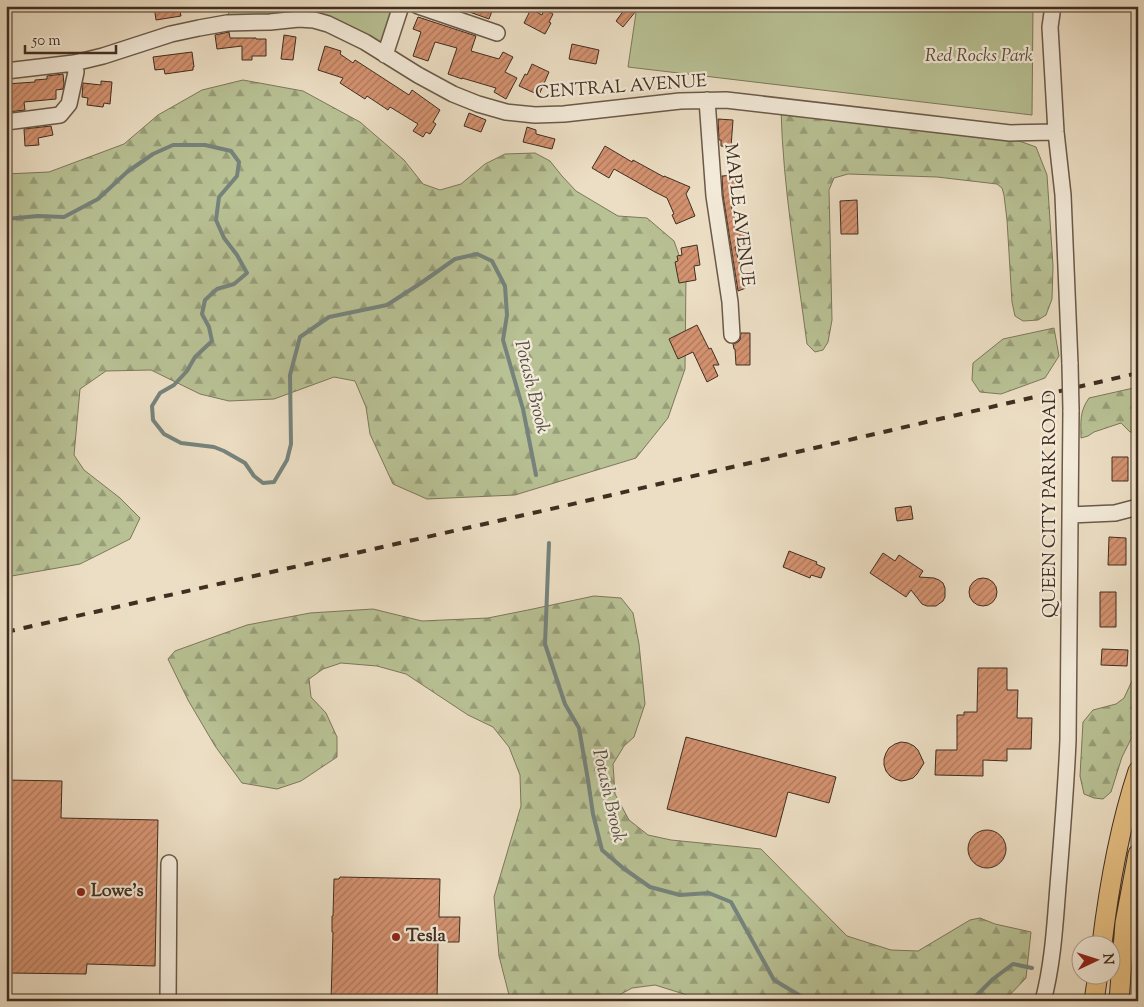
<svg xmlns="http://www.w3.org/2000/svg" width="1144" height="1007" font-family="'Sorts Mill Goudy',serif">
<defs>
<pattern id="forest-firs" width="22" height="20" patternUnits="userSpaceOnUse" patternTransform="scale(1.25)"><rect width="22" height="20" fill="#b8c194"/><path d="M5 1l3.5 6h-7zM16 11l3.5 6h-7z" fill="#979d78"/></pattern>
<pattern id="building-hatch" width="6" height="6" patternUnits="userSpaceOnUse" patternTransform="scale(1.25)"><rect width="6" height="6" fill="#d49270"/><path d="M-1 1l2-2M0 6l6-6M5 7l2-2" fill="none" stroke="#ad785c"/></pattern>
</defs>
<rect width="100%" height="100%" fill="#ecdec4"/>
<filter id="stains"><feTurbulence type="fractalNoise" baseFrequency=".004" numOctaves="4"/><feColorMatrix values="0 0 0 0 .2 0 0 0 0 .09 0 0 0 0 .02 0 0 0 .5 -.17"/></filter>
<radialGradient id="worn" r=".72"><stop offset=".6" stop-color="#630" stop-opacity="0"/><stop offset="1" stop-color="#630" stop-opacity=".3"/></radialGradient>
<!-- forest -->
<path fill="url(#forest-firs)" stroke="#7c785a" d="M243,80L303,91L360,122L404,160L423,184L440,190L461,184L485,164L505,154L535,153L550,161L562,176L576,191L618,216L647,218L674,241L686,275L685,369L668,418L636,458L515,495L427,499L393,484L370,434L366,407L355,381L334,377L274,399L229,401L200,394L151,370L106,371L80,389L74,455L84,470L120,498L140,518L130,539L80,564L6,577V174L49,172L124,144L158,115L202,90Z
M781,110L1011,138L1036,147L1047,175L1053,266L1052,299L1046,315L1038,320L1023,321L1015,316L1012,302L1007,220L1004,195L1002,188L997,184L937,177L848,174L834,178L829,190L832,320L828,342L823,350L815,352L807,344C797,267 783,188 781,110Z
M1054,328L1059,356L1045,378L1001,394L980,392L972,380L973,363L1003,339Z
M1138,387V432H1130L1121,423L1094,432L1088,436L1081,438C1081,423 1079,412 1089,398Z
M594,596L621,598L633,613L639,644L645,704L634,737L624,746L613,764L615,794L629,820L648,835L671,840L761,849L847,936L891,950L918,951L970,920L980,918L995,924L1031,932L1026,978L1004,1001H693L687,995L655,985L632,988L608,1001H515L509,995L499,956L494,897L521,806L520,775L509,747L493,727L468,715L406,674L377,666L341,663L323,669L309,679L311,697L326,713L337,737V757L301,781L277,789L242,783L215,746L188,700L168,659L175,651L247,625L310,613L373,609L422,621L488,618L528,610Z
M1138,668V725L1122,757L1111,792L1103,799L1094,798L1084,794L1080,776L1083,722L1093,710L1116,704L1124,698Z"/>
<!-- green -->
<path fill="#b8c194" stroke="#7c785a" d="M227,6H397L385,45L360,32L281,13L229,17Z
M637,6H1033L1032,115L628,67Z"/>
<g fill="none" stroke-linecap="round" stroke-linejoin="round">
<!-- stream -->
<path stroke="#76837c" stroke-width="4" d="M6,219L38,216L64,217L98,199L127,172L153,154L173,145H205L231,151L239,162L237,176L219,197L216,220L224,238L237,255L247,273L234,284L217,289L205,300L202,314L209,327L212,341L195,357L187,371L174,385L160,393L152,406L153,420L164,434L181,443L214,447L224,451L245,463L254,476L263,483L274,482L287,460L291,444L290,375L300,337L329,317L387,305L421,283L455,259L477,254L492,261L505,286L507,315L503,340L523,409L536,475
M549,543L545,644L565,704L579,728L588,780L593,814L602,850L623,868L650,887L680,895L709,893L731,902L774,980L809,1001
M971,1001L993,979L1013,964L1032,968"/>
</g>
<!-- building -->
<path fill="url(#building-hatch)" stroke="#402e20" d="M154,6H179L181,16L156,20Z
M448,6H494L489,19L464,10L463,11Z
M627,6H630L636,11L623,27L616,21Z
M531,9L542,15L544,9L553,14L549,22L551,23L545,34L524,23Z
M418,17L476,36L471,51L499,59L503,52L513,57L505,72L517,78L506,99L494,92L496,88L462,78V79L448,74L457,48L435,42L428,61L413,56L421,32L413,29Z
M229,32L230,38H256V39H266V56H252V60H242V46L217,49L215,35Z
M284,35L296,37L293,60L281,59Z
M572,44L599,50L596,64L569,59Z
M325,46L341,51L340,54L353,63L355,60L409,95L412,90L440,110L433,122L436,124L430,134L426,132L423,137L413,131L418,124L390,107L388,110L367,96L365,99L340,83L343,78L318,70Z
M192,52L194,67H193V70L165,74L164,69L155,70L153,57Z
M532,64L549,72L539,95L519,86L525,74L527,75Z
M63,74L64,84L63,89L56,90V99L24,102L25,110L8,112L6,84L35,82V80L47,79V76Z
M101,81L112,82L110,104L104,103L103,107L87,105L88,98L82,97L83,83L101,85Z
M469,113L486,120L481,132L464,126Z
M718,119L733,120L731,147L721,146V140H719Z
M51,126L53,135L38,138L39,145L25,146L24,129Z
M527,127L536,130V134L555,139L552,149L523,142Z
M605,146L632,162L633,160L664,177V176L690,187L686,194L695,216L676,224L672,215L674,214L667,198L655,192L614,169L609,178L592,168Z
M735,175L736,187H731L732,214H734L735,230H744V241H742V246L735,247L746,288L738,291L723,195L722,176Z
M857,200L858,234H841L840,201Z
M697,245L700,265L694,266L696,280L679,283L675,262L678,261L677,256L682,255L681,248Z
M697,325L709,349L711,348L719,365H713L718,376L707,382L693,352L678,359L669,339Z
M741,333H750V365H736L735,349H734L733,344L738,342L740,340Z
M1112,457H1128V481H1112Z
M911,506L913,519L897,521L895,508Z
M1109,537L1126,538V565H1108Z
M789,551L817,562L816,564L825,568L821,578L811,575L810,578L783,567Z
M883,553L895,561L899,555L923,571L919,577L934,578L939,580L943,583L945,588V597L943,601L936,606H927L922,604L911,590L906,597L870,573Z
M969 592a14 14 0 1 1 28 0a14 14 0 1 1-28 0Z
M1100,592H1116V627H1100Z
M1102,649L1128,650L1127,666L1101,665Z
M978,668H1007V690H1018L1017,718H1032L1031,749H1007V761L983,760V776L935,775L936,750H957V715H964V712H977Z
M686,737L836,777L829,803L788,792L776,837L667,809Z
M901,742L908,743L914,746L918,750L924,763L917,774L913,778L907,780L901,781L895,779L890,776L886,771L884,765V759L886,753L889,748L895,744Z
M6,780L62,781L61,818L158,820L155,966L87,964L86,974L6,973Z
M968 849a19 19 0 1 1 38 0a19 19 0 1 1-38 0Z
M340,877L440,879L439,917H460L459,942H438L437,1001H331L333,932H332V916H333L334,879H339Z"/>
<g fill="none" stroke-linecap="round" stroke-linejoin="round">
<!-- minor casing -->
<g stroke="#6b5a49" stroke-width="18">
<path id="minor" d="M418,6L497,33
M1053,6L1050,27L1056,132L1063,195L1070,364
M385,55L401,6
M6,71L74,63L103,56L171,34L199,28L227,23L270,22L299,19L314,20L328,24L365,42L418,75L453,94L478,104L506,112L535,115L564,114L680,101L726,100L1010,133L1056,132
M707,100L714,196L730,302L732,335
M6,122L60,115L69,104L76,72L74,63
M1070,515L1115,513L1138,507
M168,1001L169,863
M1043,1001C1053,963 1055,924 1058,886C1062,837 1066,789 1068,740L1071,410"/>
</g>
<!-- major casing -->
<g stroke="#402e20" stroke-width="21">
<path id="major" d="M1102,944C1109,886 1119,828 1138,771
M1094,1001L1098,974
M1119,1001L1125,923L1138,854"/>
</g>
<!-- minor -->
<use href="#minor" stroke="#f3ead9" stroke-width="15"/>
<!-- major -->
<use href="#major" stroke="#e6bf82" stroke-width="19"/>
<!-- rail -->
<path stroke="#402e20" stroke-width="4" stroke-dasharray="9 9" stroke-linecap="butt" d="M6,632L564,506L1138,373"/>
<!-- minor-bridge casing -->
<g stroke="#6b5a49" stroke-width="18" stroke-linecap="butt">
<path id="minor-bridge" d="M1070,364L1071,410"/>
</g>
<!-- minor-bridge -->
<use href="#minor-bridge" stroke="#f3ead9" stroke-width="15"/>
</g>
<!-- markers -->
<g fill="#8f2418" stroke="#f3ead9" stroke-width="2">
<circle cx="81" cy="892" r="5"/>
<circle cx="396" cy="937" r="5"/>
</g>
<g text-anchor="middle" dominant-baseline="central" stroke-width="4.5" stroke-linejoin="round" paint-order="stroke">
<!-- park labels -->
<g font-size="18" font-style="italic" fill="#584b37" stroke="#f3ead9">
<text x="979" y="57">Red Rocks Park</text>
</g>
<!-- street labels -->
<g font-size="18" fill="#402e20" stroke="#f3ead9">
<text transform="translate(621 88) rotate(-4)">CENTRAL AVENUE</text>
<text transform="translate(738 215) rotate(83)">MAPLE AVENUE</text>
<text transform="translate(1051 504) rotate(-90)">QUEEN CITY PARK ROAD</text>
</g>
<!-- poi labels -->
<g font-size="18" font-weight="bold" fill="#402e20" stroke="#f3ead9" text-anchor="start">
<text x="91" y="892">Lowe's</text>
<text x="406" y="937">Tesla</text>
</g>
<!-- water labels -->
<g font-size="19" font-style="italic" fill="#565146" stroke="#f3ead9">
<text transform="translate(531 387) rotate(76)">Potash Brook</text>
<text transform="translate(608 796) rotate(77)">Potash Brook</text>
</g>
</g>
<!-- margin -->
<rect width="1144" height="1007" fill="none" stroke="#ecdec4" stroke-width="25"/>
<rect x="8" y="8" width="1129" height="992" fill="none" stroke="#402e20" stroke-width="2.5"/>
<rect x="12" y="12" width="1119" height="982" fill="none" stroke="#402e20"/>
<!-- north arrow -->
<g transform="translate(1096 960) rotate(86)"><circle r="24" fill="#f3ead9" stroke="#ab9f8f"/>
<path d="M0-4L9 19L0 12L-9 19Z" fill="#8f2418"/>
<text y="-8" font-size="14" font-weight="bold" text-anchor="middle" fill="#402e20">N</text>
</g>
<!-- scale -->
<path d="M25 45v8h91v-8" fill="none" stroke="#402e20" stroke-width="2.5"/>
<text x="32" y="45" font-size="15" fill="#402e20" stroke="#f3ead9" stroke-width="4" paint-order="stroke">50 m</text>
<rect width="100%" height="100%" filter="url(#stains)"/>
<rect width="100%" height="100%" fill="url(#worn)"/>
</svg>
